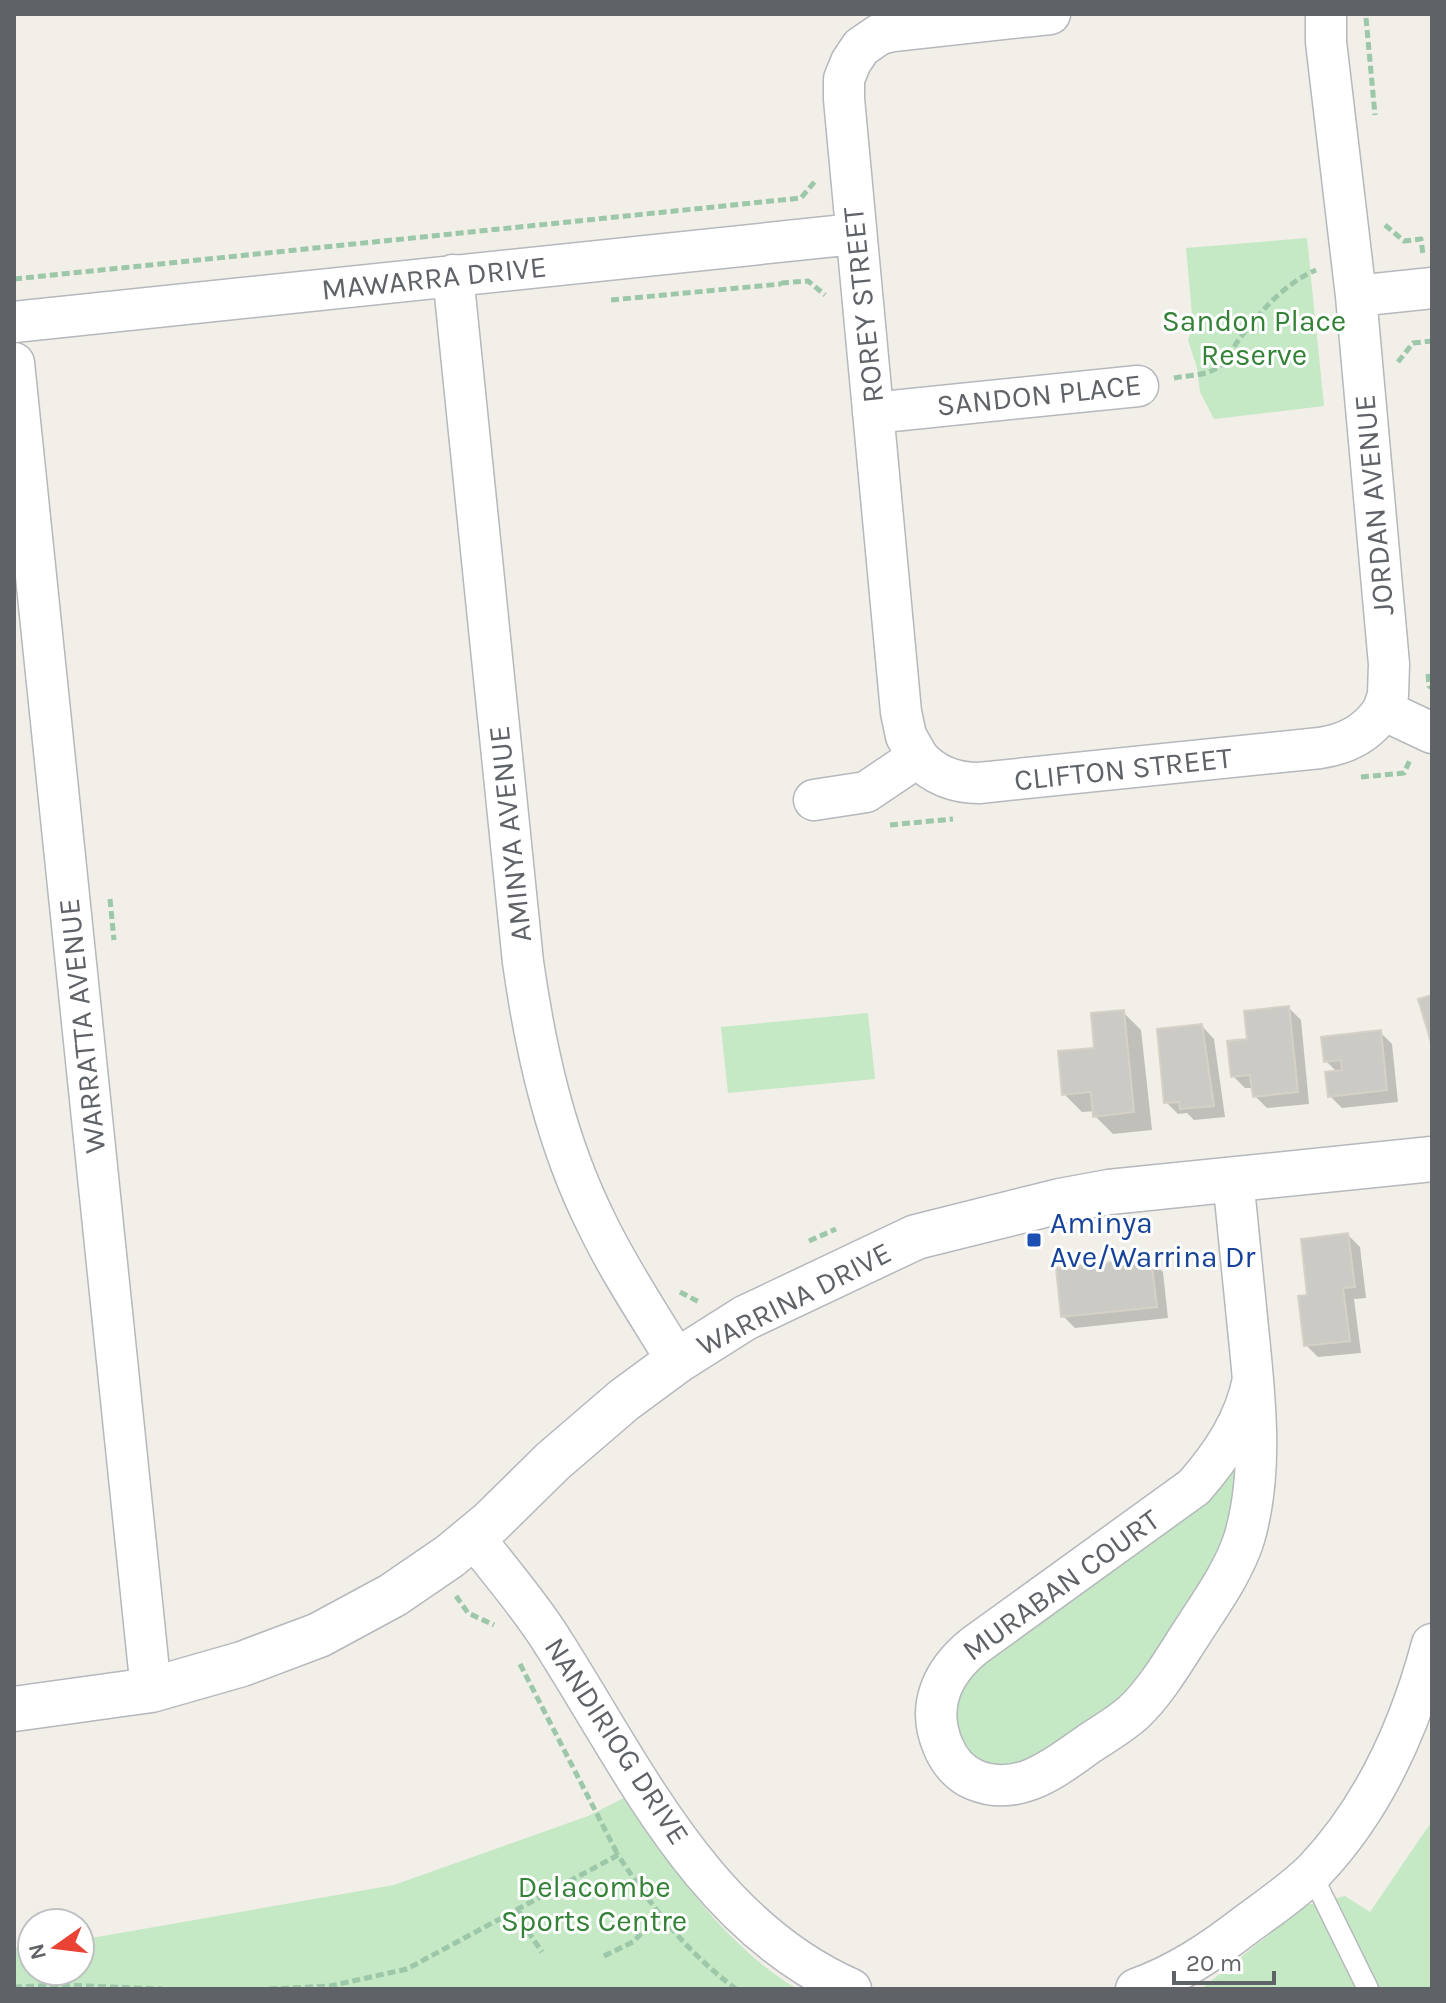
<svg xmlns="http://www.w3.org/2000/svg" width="1446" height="2003" font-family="Karla,sans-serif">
<rect width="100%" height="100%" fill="#f1efe8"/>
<!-- green -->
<path fill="#c5e8c5" d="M1307,238L1324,406L1214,419L1200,392L1197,368L1188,340L1193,325L1186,248Z
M868,1013L875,1079L728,1093L721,1027Z
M1241,1463L1223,1553L1130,1696L1021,1769L976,1763L955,1740L954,1690L959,1679L1229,1464Z
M624,1798C671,1867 724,1945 797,1989H14V1948L32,1946V1971H80V1940L394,1885L588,1816Z
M1432,1821V1989H1201L1306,1905L1345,1896L1370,1912Z"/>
<!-- shadow -->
<path fill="#0003" d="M1289,1008L1301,1020L1309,1104L1267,1108L1255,1096L1254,1088H1245L1233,1076Z
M1123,1012L1141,1030L1152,1130L1113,1134L1095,1116V1111L1082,1112L1064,1094Z
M1202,1026L1214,1039L1225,1117L1194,1120L1187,1113L1178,1114L1166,1102Z
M1380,1032L1392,1044L1398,1102L1342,1108L1330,1096L1337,1072L1326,1061Z
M1348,1235L1360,1247L1366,1298L1354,1299L1361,1353L1318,1357L1306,1345L1310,1297Z
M1151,1260L1163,1272L1168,1318L1075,1328L1063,1316Z"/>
<!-- building -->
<path fill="#cccac5" stroke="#d6d1c6" stroke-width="2" d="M1432,995V1046L1418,999Z
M1289,1006L1298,1092L1253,1097L1250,1075L1231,1077L1227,1041L1247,1039L1244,1011Z
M1124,1010L1134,1112L1093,1117L1091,1092L1062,1095L1058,1051L1094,1048L1091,1013Z
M1202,1024L1214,1106L1180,1109L1179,1102L1164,1103L1157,1029Z
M1381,1030L1387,1090L1328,1097L1325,1072L1342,1070L1341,1060L1324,1062L1321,1037Z
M1348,1233L1355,1287L1343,1288L1350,1341L1304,1346L1298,1296L1307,1295L1301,1239Z
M1151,1258L1157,1307L1061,1317L1056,1268Z"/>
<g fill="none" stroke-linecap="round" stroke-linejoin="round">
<!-- service casing -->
<g stroke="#b5b8bc" stroke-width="23">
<path id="service" d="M1311,1873L1368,1989"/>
</g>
<!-- minor casing -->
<g stroke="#b5b8bc" stroke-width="43">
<path id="minor" d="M1326,14V42L1356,296L1389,664L1388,695L1383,710
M453,275L523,962C536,1053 556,1142 597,1224C620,1272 650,1316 677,1361
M1356,296L1432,288
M14,322L855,234
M14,363L151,1690
M873,413L1138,386
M918,757L906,736L901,712L844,99V79L851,62L861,47L880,34L893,31L1050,14
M814,800L866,792L918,757C933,775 956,783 979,783L1320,748C1347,744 1368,733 1383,710L1432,733
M1233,1178C1238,1228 1243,1278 1248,1328C1255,1396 1264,1472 1244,1539C1233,1573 1210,1604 1191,1634C1174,1660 1157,1690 1134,1712C1121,1724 1105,1733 1090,1743C1056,1767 1019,1798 975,1780C960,1774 949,1761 943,1746C926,1706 942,1672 974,1646L1194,1487C1222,1455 1245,1421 1253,1379
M474,1537C500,1572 531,1606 554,1644C635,1771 705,1925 851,1989
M1136,1989C1178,1974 1212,1951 1247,1924C1270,1907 1294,1891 1314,1871C1374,1808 1410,1727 1432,1644"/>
</g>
<!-- tertiary casing -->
<g stroke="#b5b8bc" stroke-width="47">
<path id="tertiary" d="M14,1709L151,1690L242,1664L319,1635L393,1595L450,1556L491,1522L553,1461L624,1400L677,1361L745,1318L916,1237L1060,1201L1109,1192L1432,1159"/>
</g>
<!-- path -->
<path stroke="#9cc7a9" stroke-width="5" stroke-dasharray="8 4" stroke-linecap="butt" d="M1366,18L1375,115
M1385,225L1404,241L1421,239L1423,255
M14,279L801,198L816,180
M781,283L808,281L825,295
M611,300L781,284
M1398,362L1413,343L1432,341
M1174,378C1188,375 1205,376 1217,368C1227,362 1233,347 1240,338C1260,312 1285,283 1316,270
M1428,674L1429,686L1432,688
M1361,777L1404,773L1410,760
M890,825L953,819
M110,899L114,940
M809,1241L836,1229
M680,1292L699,1302
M456,1596L468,1613L494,1625
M520,1664L618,1855
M518,1909L527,1930L542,1952
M604,1956L633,1942L659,1915
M14,1987L64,1985L162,1989
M269,1989L330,1986L407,1969L618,1855C653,1908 684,1950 736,1989"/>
<!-- service -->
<use href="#service" stroke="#fff" stroke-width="20"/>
<!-- minor -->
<use href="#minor" stroke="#fff" stroke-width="40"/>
<!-- tertiary -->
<use href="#tertiary" stroke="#fff" stroke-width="44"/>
</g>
<!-- markers -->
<rect fill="#1a4fb4" stroke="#fff" stroke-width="3" x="1026" y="1232" width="16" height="16" rx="4"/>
<g text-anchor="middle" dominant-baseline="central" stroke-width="6" stroke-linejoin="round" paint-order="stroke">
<!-- street labels -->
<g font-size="30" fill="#5f6368" stroke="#fff">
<text transform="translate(434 278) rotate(-6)">MAWARRA DRIVE</text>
<text transform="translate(863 305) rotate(-96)">ROREY STREET</text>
<text transform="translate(1039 395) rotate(-6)">SANDON PLACE</text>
<text transform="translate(1374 505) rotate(-95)">JORDAN AVENUE</text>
<text transform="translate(1123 769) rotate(-6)">CLIFTON STREET</text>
<text transform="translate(510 834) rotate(-96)">AMINYA AVENUE</text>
<text transform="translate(82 1026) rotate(-96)">WARRATTA AVENUE</text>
<text transform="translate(794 1299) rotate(-27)">WARRINA DRIVE</text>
<text transform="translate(1061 1585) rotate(-36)">MURABAN COURT</text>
<text transform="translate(617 1741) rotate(57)">NANDIRIOG DRIVE</text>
</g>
<!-- park labels -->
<g font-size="30" fill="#348238" stroke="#fff">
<text x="1254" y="321">Sandon Place<tspan x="1254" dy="34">Reserve</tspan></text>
<text x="594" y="1887">Delacombe<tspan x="594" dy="34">Sports Centre</tspan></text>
</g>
<!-- transit labels -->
<g font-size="30" fill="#164399" stroke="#fff" text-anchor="start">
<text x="1050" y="1223">Aminya<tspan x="1050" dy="34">Ave/Warrina Dr</tspan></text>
</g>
</g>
<!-- border -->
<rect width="1446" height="2003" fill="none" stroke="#5f6368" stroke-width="32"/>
<!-- north arrow -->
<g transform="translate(56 1947) rotate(256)"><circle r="38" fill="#ffffff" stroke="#bfc1c3" stroke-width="2"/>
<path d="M0-6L14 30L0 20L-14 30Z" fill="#ea4335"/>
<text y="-12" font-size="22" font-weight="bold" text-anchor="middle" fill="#5f6368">N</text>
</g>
<!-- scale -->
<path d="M1174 1971v12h100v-12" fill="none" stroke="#5f6368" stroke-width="4"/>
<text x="1186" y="1971" font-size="24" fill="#5f6368" stroke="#ffffff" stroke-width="6" paint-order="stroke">20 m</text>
</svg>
